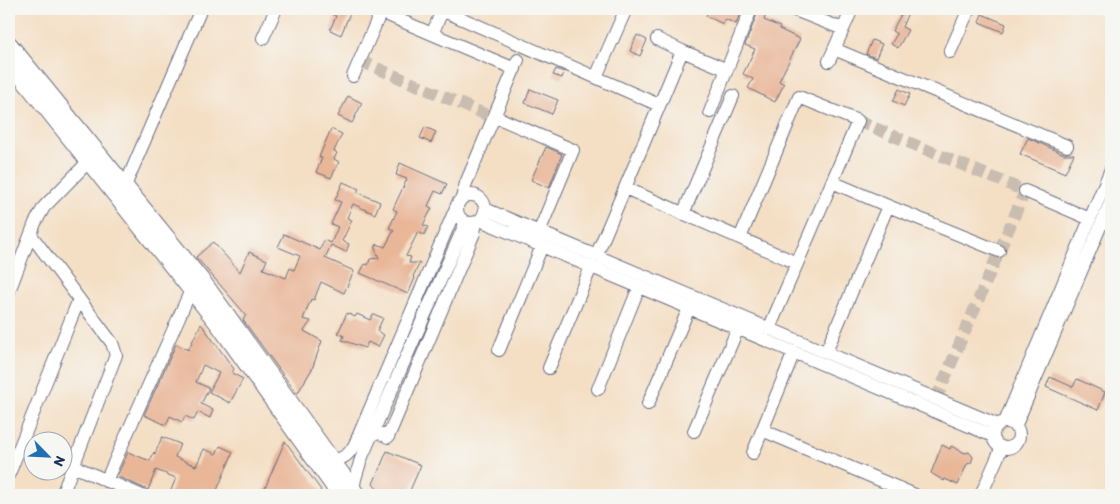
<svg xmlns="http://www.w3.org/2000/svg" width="1120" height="504" font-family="Itim,sans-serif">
<rect width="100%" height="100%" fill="#f6f6f2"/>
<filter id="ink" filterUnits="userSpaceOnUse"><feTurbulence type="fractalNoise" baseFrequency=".02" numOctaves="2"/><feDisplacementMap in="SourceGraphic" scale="10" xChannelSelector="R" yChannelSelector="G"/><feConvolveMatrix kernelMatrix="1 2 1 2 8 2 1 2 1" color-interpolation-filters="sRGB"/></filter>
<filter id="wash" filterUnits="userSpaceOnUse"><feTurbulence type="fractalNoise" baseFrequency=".0096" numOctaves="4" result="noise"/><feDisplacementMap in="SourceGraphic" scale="20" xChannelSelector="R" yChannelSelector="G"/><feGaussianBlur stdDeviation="1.12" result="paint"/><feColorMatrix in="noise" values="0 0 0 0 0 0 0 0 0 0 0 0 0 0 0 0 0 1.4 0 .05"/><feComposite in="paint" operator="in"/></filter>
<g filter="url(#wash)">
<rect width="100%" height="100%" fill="#f4dfc5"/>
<g id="blocks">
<!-- building -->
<path fill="#e9b698" d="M320,9H340L350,13L341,35L330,30L336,16Z
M709,9H742L736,24L725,19L723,24L706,16Z
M759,9H768L764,20L780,27L779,29L800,39L779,81L784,84L775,102L748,88L753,79L743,74L755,49L745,45Z
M904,9L909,10L902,27L908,30L898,48L891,44L897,34L892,31Z
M982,14L1006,24L1003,32L979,22Z
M637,35L647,40L640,56L630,51Z
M872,40L882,44L876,58L866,54Z
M556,69L564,72L562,78L553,75Z
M530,89L558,100L552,114L525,103Z
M899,89L910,94L904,106L893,101Z
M348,96L362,103L352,123L338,116Z
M425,127L436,132L431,143L420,138Z
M331,129L342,134L334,151L337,153L334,159L339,162L331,178L316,172L322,158L319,157Z
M1028,138L1064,154H1074L1065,173L1020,154Z
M546,147L562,154L549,188L531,180Z
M400,163L447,184L442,194L435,191L428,206L432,208L423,225L428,227L424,235L418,232L406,256L411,257L409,263H420L413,276L415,278L408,294L360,273L365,264L368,265L370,259L379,258L375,249L377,244L385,247L394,230L389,228L397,211L393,209L407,179L396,175Z
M343,182L359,189L357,192L380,202L375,214L353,204L347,218L352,220L342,241L349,244L346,252L331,245L325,258L354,271L344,293L321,282L314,300L311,299L303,319L311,321L304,331L322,341L312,369L297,394L243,320L246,315L196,257L213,242L240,272L249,252L267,260L263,269L286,278L290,268L294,270L300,256L278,247L284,234L320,250L324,240L331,243L338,227L331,224L341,202L335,200Z
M347,313L355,317L357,314L370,320L373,314L383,318L377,331L384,335L378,347L368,342L365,348L342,340L344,336L338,333Z
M201,324L234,369L232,373L243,379L230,403L209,392L219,373L203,365L196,382L209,388L201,404L213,410L210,418L198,412L194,420L185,416L182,422L170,416L166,425L144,415L176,344L188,350Z
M1050,377L1073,387L1077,379L1105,392L1098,410L1046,387Z
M162,437L180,444L175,457L196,466L204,449L216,454L220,446L233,452L215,495H169L176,478L156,470L148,490L117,476L128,452L150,461L154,452L155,454Z
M285,441L321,490L317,495H262Z
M942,445L950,449L951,446L965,453L969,452L973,457L971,463L967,464L958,485L945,479L944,481L931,473Z
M387,451L421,465L408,495H382L373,484Z"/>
</g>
</g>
<g filter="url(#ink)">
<use href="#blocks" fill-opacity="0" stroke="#676d82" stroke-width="1"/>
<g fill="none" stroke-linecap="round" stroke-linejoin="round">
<!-- minor-tunnel -->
<path stroke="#c9bcb0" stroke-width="12" stroke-dasharray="12 6" stroke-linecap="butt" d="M360,61L494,118
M858,121L1025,191L936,399"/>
<!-- minor casing -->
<g stroke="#676d82" stroke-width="14">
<path id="minor" d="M792,9L843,29
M442,10L659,105
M381,12L432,34L443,9
M432,34L515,69
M263,38L276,9
M657,39L682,51
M834,49L1067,146
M950,52L969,9
M829,61L852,9
M353,76L382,9
M596,77L626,9
M710,112L751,9
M494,116L573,150L539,232
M125,186L201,9
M625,188L682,51L723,68
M1025,191L1090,219
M457 209a14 14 0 1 1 28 0a14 14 0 1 1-28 0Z
M462,198L466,183L518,60
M888,206L999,251
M485,209L998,425
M683,214L733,96
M480,220L993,436
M31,235L112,343L116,355L62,495
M740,238L799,97L858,121L832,182
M596,256L625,188L797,263
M9,291L35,223L44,207L88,162
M769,329L832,182L888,206L826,352
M499,350L542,246
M549,368L591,267
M598,389L639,287
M648,404L689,308
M1005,422L1111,169
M993 435a13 13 0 1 1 26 0a13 13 0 1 1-26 0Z
M1015,427L1111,201
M762,430L915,495
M375,431L388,437L474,233L476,222
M694,431L738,328
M753,453L794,352
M332,461C344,458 349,455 355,444L458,203
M73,466L140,495
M9,474L79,299
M106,481L191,290
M353,490L355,479L361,459L466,222
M981,495L1002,447"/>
</g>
<!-- major casing -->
<g stroke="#676d82" stroke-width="18">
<path id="major" d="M9,44L203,282L357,495
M11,64L219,325L340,495"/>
</g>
<!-- minor -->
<use href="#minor" stroke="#fff" stroke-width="12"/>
<!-- major -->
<use href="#major" stroke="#fff" stroke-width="16"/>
</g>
</g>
<!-- margin -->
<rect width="1120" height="504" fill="none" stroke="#f6f6f2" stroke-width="30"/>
<!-- north arrow -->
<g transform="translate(48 456) rotate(114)"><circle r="24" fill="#f6f6f2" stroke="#9ea6b7"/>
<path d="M0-4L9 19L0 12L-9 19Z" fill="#1f6fb2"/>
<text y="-8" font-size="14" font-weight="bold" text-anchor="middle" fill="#1b2f5e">N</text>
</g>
</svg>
